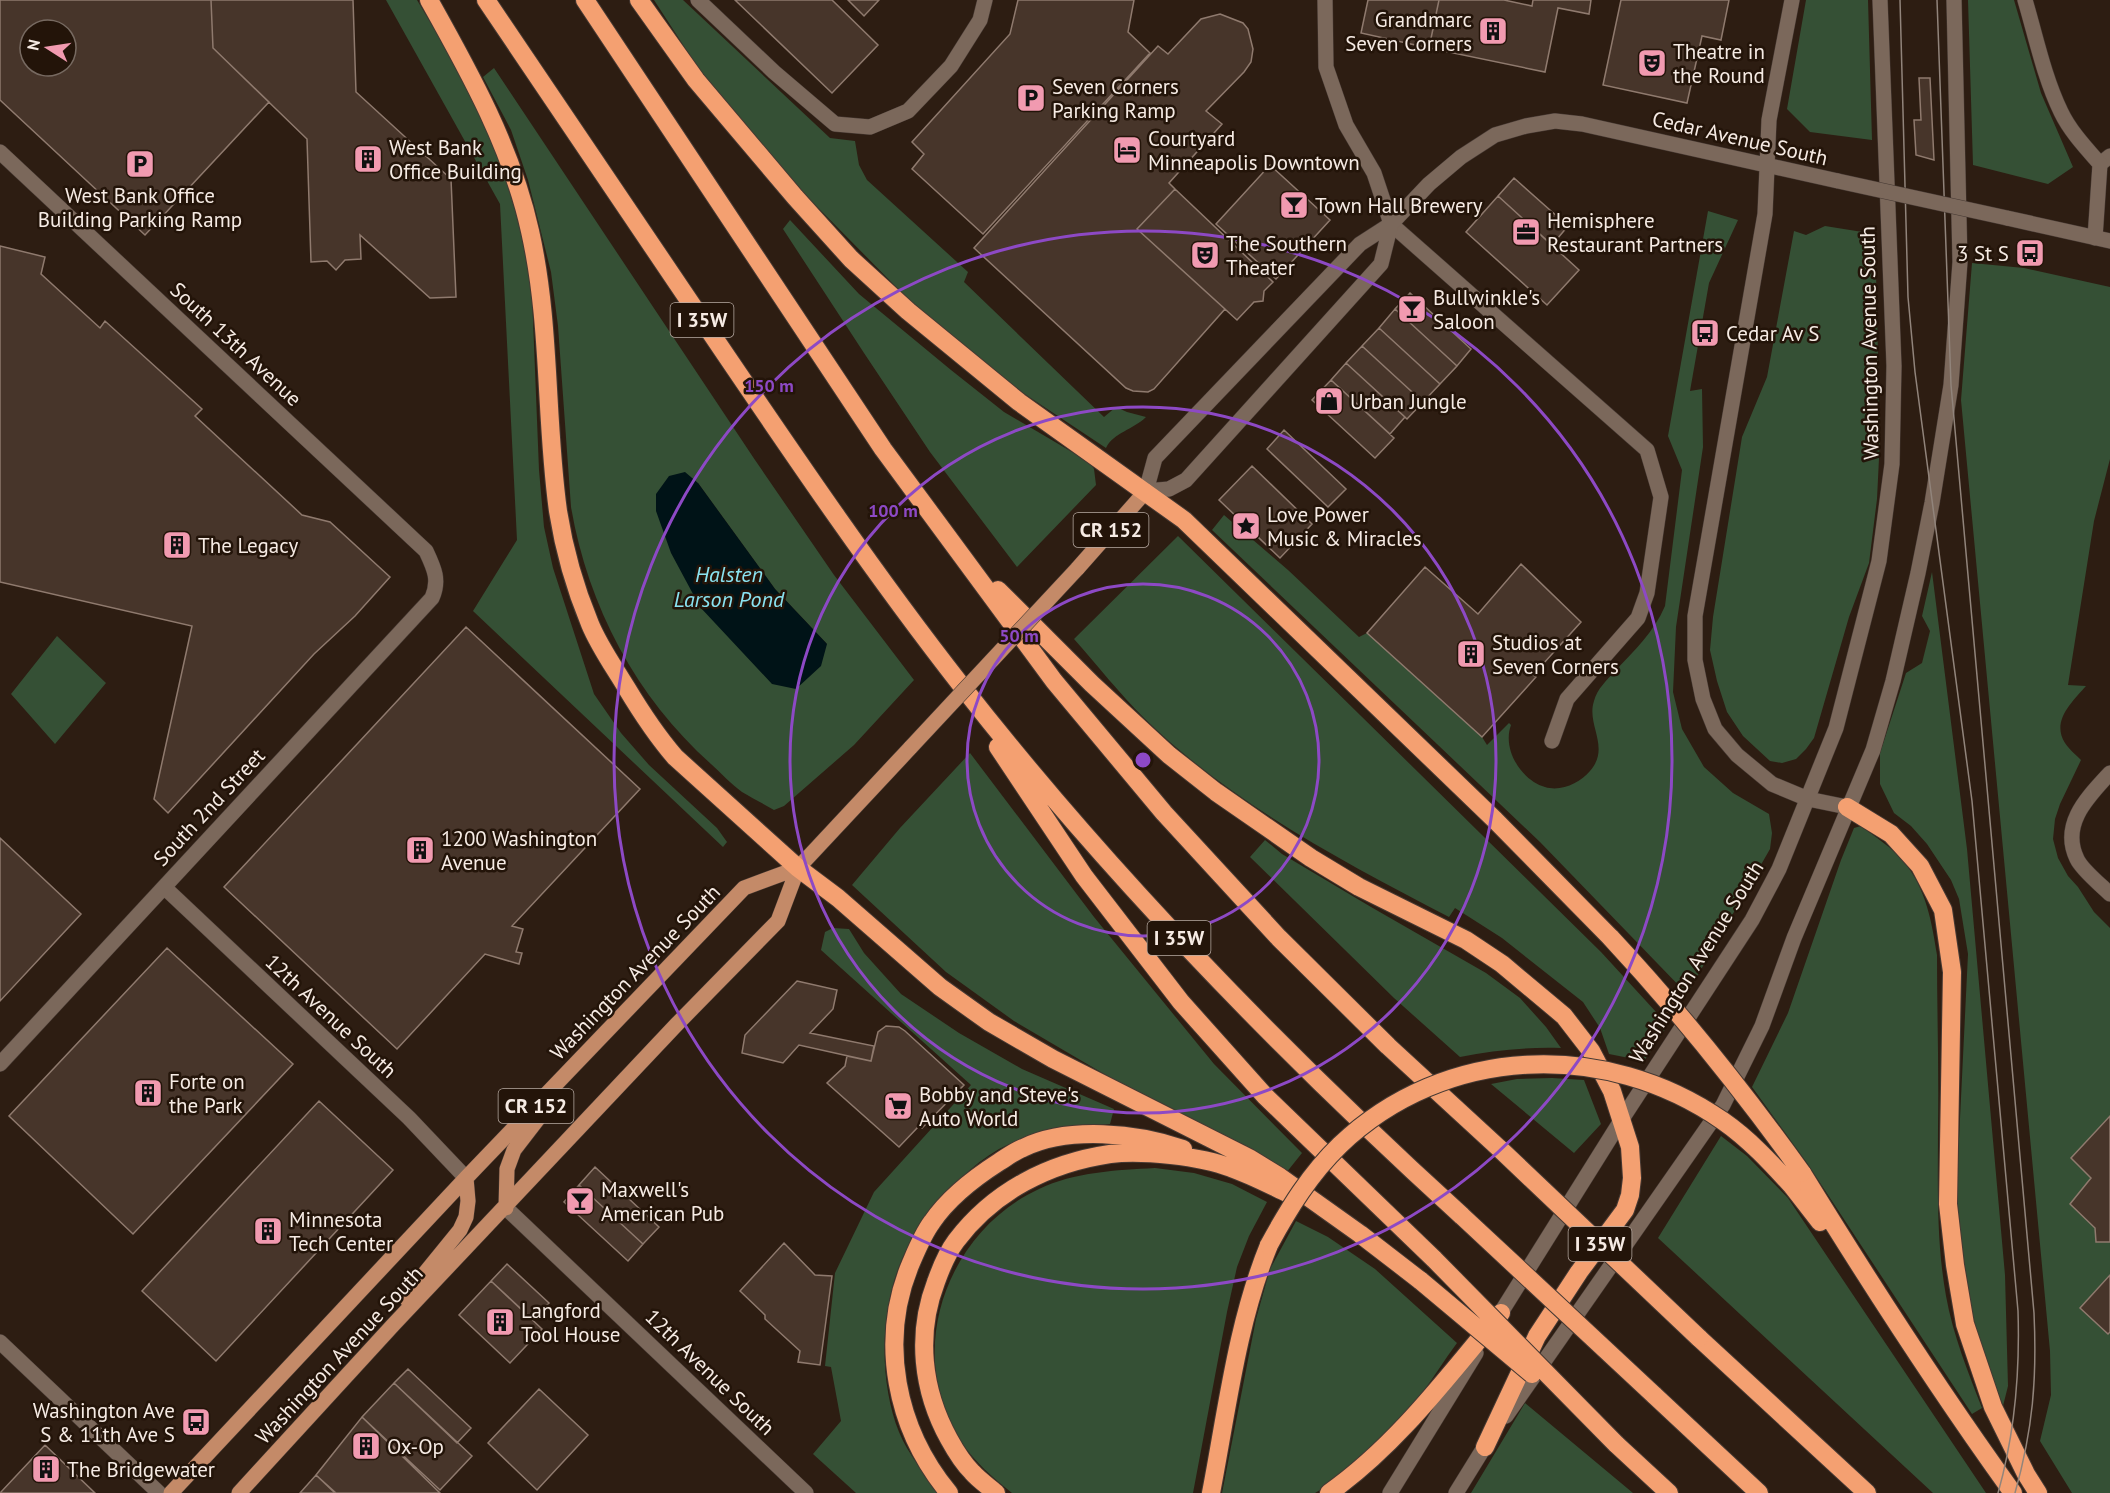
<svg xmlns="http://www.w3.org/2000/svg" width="2110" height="1493" font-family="'PT Sans',sans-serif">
<rect width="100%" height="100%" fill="#2d1d12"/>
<!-- green -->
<path fill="#355035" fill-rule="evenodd" d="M386,0H417L444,45L492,139L511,192L525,243L532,295L539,470L544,527L553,568L594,694L621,733L649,765L717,828L727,842L723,847L473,611L517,540L500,204Z
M654,0H683L830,138L855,141L859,165L867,180L968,272L964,282L1104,417L1116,407L1127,412L1146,417C1134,429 1113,433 1106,448L1002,379L910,301L768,157L711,88Z
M1806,0H1868L1872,140L1810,132L1787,109Z
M1968,0H2014L2041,93L2073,167L2048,184L1973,165Z
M494,68L755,460L834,575L914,680L854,745L784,806L774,810C764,804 752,798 742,792C731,784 721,773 711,764C636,697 588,606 571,507L558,326L551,272L528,180L511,130L483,77ZM698,483L775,589L827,644L700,607Z
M1708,211L1738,220L1709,283L1690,391L1702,389L1703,447L1676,627L1673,692L1682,729L1704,767L1733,793L1769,814L1772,833L1770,849L1687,994L1540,842L1212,530L1224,515L1288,570L1359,637L1367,633L1482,737L1487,745L1509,723L1511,725C1502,749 1521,780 1545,787C1561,792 1580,783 1590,771C1611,747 1586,725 1594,701C1597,689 1607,680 1615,671C1634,651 1654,632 1665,606L1682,470L1668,436Z
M790,220L859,294L951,370L1004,412L1089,462L1094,469L1096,485L1017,567L930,452L864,353L783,229Z
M1825,226L1875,234L1880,438L1877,499L1869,563L1849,617L1814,738L1806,749L1796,759L1782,763L1770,761L1743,736L1727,712L1717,681L1710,650L1713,617L1742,437L1767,377L1794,231L1806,235Z
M1972,263L2024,268L2110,287V459L2094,521L2068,685L2086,686C2072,702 2051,721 2065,743C2069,749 2076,755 2081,760L2060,804L2055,819L2053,839L2058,858L2068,876L2078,887L2094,912L2110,928V1493H2072L2040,1441L2051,1395L2050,1351L1961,400Z
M1178,536L1601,952L1668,1025L1644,1061L1609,1054L1600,1028L1583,1002L1502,938L1455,908L1449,917C1342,861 1231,803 1144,718C1119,693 1097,665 1074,639Z
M1932,572L1967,849L2005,1275L2008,1386L2003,1406C1993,1378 1981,1351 1974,1323C1963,1276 1957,1228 1957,1180L1968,954L1959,899L1951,880L1927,844L1911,826L1894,813L1880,784V753L1906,673L1922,663L1930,631L1922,616Z
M57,636L106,683L55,744L11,694Z
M970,753L1094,917L1214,1064L1302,1153L1286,1173L1128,1088L1014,1021L946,972L852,885L900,828Z
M1861,826C1875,837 1893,848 1904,862C1926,888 1932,923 1937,955C1937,1013 1939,1070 1938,1128C1938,1184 1936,1240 1946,1296C1953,1335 1968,1372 1982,1408L1972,1414L1807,1163L1752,1087L1788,1013L1841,860L1854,828Z
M1265,840L1282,854L1371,907L1486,973L1520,998L1546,1027L1561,1048C1527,1047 1493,1050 1460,1057L1394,998L1250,857Z
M833,928L849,929L864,953L901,994L959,1033L1022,1069L1114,1109L1110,1124C1072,1127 1033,1131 999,1149C971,1165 948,1190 930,1215C923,1225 915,1235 909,1245C880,1297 877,1377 899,1432C908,1454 925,1474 939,1493H856L813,1454L841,1421L831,1367L825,1366L835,1273L874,1192L971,1085L821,950L825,932Z
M1552,1078L1584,1080L1601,1124L1574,1153L1491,1084L1517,1079Z
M1721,1136L1747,1156L1788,1198L1986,1493H1933L1658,1238Z
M1155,1168L1194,1173L1232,1184L1267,1202L1249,1236L1237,1267L1227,1312L1193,1493H1012C993,1478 975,1462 961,1442C903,1353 946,1232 1039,1189C1074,1172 1117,1170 1155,1168Z
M1296,1221L1328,1237L1375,1269L1457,1343C1445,1359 1434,1377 1422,1393C1393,1430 1356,1461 1320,1490L1315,1493H1222L1256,1319L1270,1269Z
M1525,1403L1633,1493H1471Z"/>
<!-- water -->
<path fill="#001317" d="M685,472L698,483L775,589L827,644L821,666L796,689L772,684L700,607L671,553L656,511V494L669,476Z"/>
<!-- building -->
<path fill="#47352a" stroke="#8f7a6e" stroke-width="1.5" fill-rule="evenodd" d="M0,0H211L213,48L269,102L145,235L0,100ZM30,30H66V66H30Z
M211,0H353L356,92L451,179L456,297L430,298L360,235L361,259L345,260L336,270L327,261L311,262L307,139L213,48Z
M735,0H832L878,45L832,93Z
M848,0H879L864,16Z
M1018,0H1134L1128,32L1150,53L983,234L912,169L924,154L912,142L1010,34Z
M1368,0H1439L1429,48L1361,33Z
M1439,0H1504L1532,6L1533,0H1591L1589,14L1558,8L1545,72L1429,48Z
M1621,0H1729L1721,40L1702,36L1687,103L1603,85Z
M1220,14L1243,23L1248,29L1253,49L1251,62L1244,72L1206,111L1222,124L1169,183L1175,189L1137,229L1225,309L1154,389L1148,392L1133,391L1126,388L974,248L1158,46L1168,54L1201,19Z
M1919,78H1930L1934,160L1916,155L1914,120H1921Z
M1270,165L1330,220L1276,279L1216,224Z
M1514,178L1568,226L1552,245L1498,196Z
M1175,189L1273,282L1264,291L1263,301L1254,302L1237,320L1137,229Z
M1498,196L1579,270L1547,305L1466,232Z
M0,246L45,257L41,274L100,328L105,321L202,409L195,416L302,515L330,522L390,577L355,616L314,654L168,813L154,799L192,626L0,582Z
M1410,293L1471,349L1457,366L1395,309Z
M1395,309L1457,366L1440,384L1379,328Z
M1379,328L1440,384L1423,402L1362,346Z
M1362,346L1423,402L1407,419L1346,363Z
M1346,363L1405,417L1390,434L1331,380Z
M1331,380L1394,438L1375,458L1312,400Z
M1284,430L1346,489L1328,507L1267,449Z
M1252,466L1312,524L1280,558L1219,500Z
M1521,564L1581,622L1533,675L1536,677L1482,737L1367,633L1425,567L1478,614Z
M466,627L640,789L512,926L523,929L516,952L522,953L519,964L485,954L397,1049L224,887Z
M0,838L81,914L0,1001Z
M167,948L293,1064L133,1234L9,1116Z
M797,981L837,990L833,1009L810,1033L874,1046L871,1061L799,1045L783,1063L742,1053L745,1035Z
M886,1026L899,1027L905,1031L964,1085L922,1128L919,1126L899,1147L827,1083L845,1066L847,1056L871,1061L878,1032Z
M319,1101L393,1170L216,1361L142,1291Z
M2110,1116V1242H2096L2095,1228L2070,1204L2091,1178L2071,1158Z
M595,1167L659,1227L643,1244L579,1185Z
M579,1185L643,1244L628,1261L564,1202Z
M784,1243L815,1275L832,1276L820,1365L798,1362L800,1351L765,1319V1315L740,1291Z
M507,1264L549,1303L533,1320L491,1281Z
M2110,1275V1332L2108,1334L2080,1308Z
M491,1281L542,1329L510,1363L459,1315Z
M408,1369L471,1428L457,1443L394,1383Z
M394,1383L472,1456L440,1490L362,1417Z
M539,1389L588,1435L537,1490L488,1443Z
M362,1417L440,1493H336L316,1475Z
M45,1445L95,1493H0Z
M316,1475L335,1493H300Z"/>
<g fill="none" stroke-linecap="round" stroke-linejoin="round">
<!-- street casing -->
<g stroke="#463933" stroke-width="16">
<path id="street" d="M698,0L774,72L835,124L870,127L908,111L951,66L980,20L985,0
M0,152L426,551C434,568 440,580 432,598L0,1064
M2100,164L2110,156
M1391,224L1647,450L1661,497L1647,593L1638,618L1567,699L1552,741
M2110,773C2088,797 2060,824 2077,859C2082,870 2101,885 2110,894
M164,887L409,1118L466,1178
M506,1208L806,1493"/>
</g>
<!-- secondary casing -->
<g stroke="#463933" stroke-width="16">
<path id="secondary" d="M1325,0L1326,67L1346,125L1374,173L1391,224L1381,264L1186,480L1169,489L1146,491L1155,458L1360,244L1391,224L1429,184L1461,157L1495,135L1526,126L1555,121L1582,124L1838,181
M1792,0L1769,120L1765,214L1695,616V660L1703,699L1715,729L1737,755L1772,784L1808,799L1847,807
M2025,0C2036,37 2044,77 2061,112C2070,131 2086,148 2100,164L2095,238
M2007,218L2110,241
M1495,1322L1622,1119L1752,920L1779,869L1836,728L1879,561L1892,464L1894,366L1880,0
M0,1342L159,1493
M1506,1416L1723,1105L1762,1026L1794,938L1873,750L1893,681L1918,573L1932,503L1951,385L1960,262L1954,0
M1390,1493L1476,1353
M1456,1493L1490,1438"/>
</g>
<!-- primary casing -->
<g stroke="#463933" stroke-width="16">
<path id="primary" d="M1077,569L1146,491
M506,1208L507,1169L514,1150L551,1102
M408,1301L425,1273L460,1230L466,1217L468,1201L466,1178
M171,1493L466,1178L744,888L798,868
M239,1493L394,1324L677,1024L778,921L798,868L911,747"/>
</g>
<!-- highway casing -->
<g stroke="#463933" stroke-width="20">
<path id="highway" d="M429,0C470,73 512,149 530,231C551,324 545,418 558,511C564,549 575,588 590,624C599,646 614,667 626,687C641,712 656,735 675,757L798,868L838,898L940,987L989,1022L1053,1059L1249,1158L1280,1177L1360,1234L1421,1281
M486,0C563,115 641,230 719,345C797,460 875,575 961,685C1111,877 1282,1052 1462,1216
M585,0L883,449L1054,681L1164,813L1279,938L1388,1046L1501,1150
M639,0L696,80L795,197L851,259L908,311L1019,402L1184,520L1495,820L1611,938
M998,590L1092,684L1169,755L1216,792L1311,858L1359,887L1466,940L1502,964L1564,1016L1591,1051L1612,1091L1630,1147L1632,1178L1630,1195L1625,1210L1579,1272L1537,1336L1485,1447
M998,747L1084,876L1181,1002L1265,1096L1434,1259
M1847,807L1891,834L1920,866L1943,910L1952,972L1948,1204L1955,1265L1965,1324L1993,1407L2026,1474L2038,1493
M1802,1173C1869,1282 1938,1389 2013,1493
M1792,1186L1820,1222
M1699,1338L1867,1493
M1654,1395L1759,1493
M1616,1444L1669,1493
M949,1493C896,1429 878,1341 911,1263C917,1249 923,1234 932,1222C949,1197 974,1178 999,1162C1007,1157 1015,1151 1023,1148C1068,1126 1137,1133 1183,1149
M996,1493C988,1486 979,1480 972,1472C963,1463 955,1450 949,1439C922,1390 916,1334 936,1282C941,1268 947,1253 956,1241C994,1191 1049,1163 1110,1154C1141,1150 1201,1156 1231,1168C1251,1175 1270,1185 1289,1194
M1211,1493C1227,1410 1237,1323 1269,1245
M1329,1493C1397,1445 1448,1376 1501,1313"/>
</g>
<!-- street -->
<use href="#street" stroke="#7b685b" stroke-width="15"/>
<!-- secondary -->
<use href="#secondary" stroke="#7b685b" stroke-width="15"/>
<!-- primary -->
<use href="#primary" stroke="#c48a68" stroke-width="15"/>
<!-- highway -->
<use href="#highway" stroke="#f4a071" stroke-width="18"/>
<!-- tram -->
<path stroke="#91847b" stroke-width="1.5" d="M1900,0L1908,297L1915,372L1972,801L2018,1311C2020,1373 2015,1433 1998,1493
M1937,0L1951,385L2034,1313C2037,1379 2033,1429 2015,1493"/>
<!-- secondary-bridge casing -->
<g stroke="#463933" stroke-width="16" stroke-linecap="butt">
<path id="secondary-bridge" d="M1838,181L2007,218"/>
</g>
<!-- primary-bridge casing -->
<g stroke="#463933" stroke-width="16" stroke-linecap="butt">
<path id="primary-bridge" d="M911,747L1077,569"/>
</g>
<!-- highway-bridge casing -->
<g stroke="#463933" stroke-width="20" stroke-linecap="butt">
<path id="highway-bridge" d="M1611,938C1680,1012 1743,1091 1802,1173
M1501,1150L1699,1338
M1462,1216L1654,1395
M1269,1245C1289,1208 1310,1174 1340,1145C1445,1045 1605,1039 1723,1121C1749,1139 1771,1163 1792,1186
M1434,1259L1616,1444
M1421,1281L1532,1374"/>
</g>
<!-- secondary-bridge -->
<use href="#secondary-bridge" stroke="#7b685b" stroke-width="15"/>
<!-- primary-bridge -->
<use href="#primary-bridge" stroke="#c48a68" stroke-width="15"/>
<!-- highway-bridge -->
<use href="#highway-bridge" stroke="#f4a071" stroke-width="18"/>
</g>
<!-- distance rings -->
<g fill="none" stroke="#8d49c5" stroke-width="3">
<circle cx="1143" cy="760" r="176"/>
<circle cx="1143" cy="760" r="353"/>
<circle cx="1143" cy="760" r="529"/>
</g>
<!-- icons -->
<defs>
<g id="building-square" transform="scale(1.5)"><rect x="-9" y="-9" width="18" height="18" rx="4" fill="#f19ab0" stroke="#231409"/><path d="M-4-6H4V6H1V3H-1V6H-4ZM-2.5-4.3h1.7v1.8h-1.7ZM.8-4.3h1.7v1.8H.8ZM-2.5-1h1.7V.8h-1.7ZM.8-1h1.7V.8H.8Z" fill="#111"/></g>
<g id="theatre-square" transform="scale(1.5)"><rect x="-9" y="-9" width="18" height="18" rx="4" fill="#f19ab0" stroke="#231409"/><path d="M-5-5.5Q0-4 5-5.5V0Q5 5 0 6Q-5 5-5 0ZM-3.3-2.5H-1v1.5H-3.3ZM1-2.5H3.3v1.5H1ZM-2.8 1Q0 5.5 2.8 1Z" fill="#111"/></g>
<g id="parking-square" transform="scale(1.5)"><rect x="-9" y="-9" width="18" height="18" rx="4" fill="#f19ab0" stroke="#231409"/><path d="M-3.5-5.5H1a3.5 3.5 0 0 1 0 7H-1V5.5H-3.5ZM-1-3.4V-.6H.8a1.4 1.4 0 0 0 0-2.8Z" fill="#111"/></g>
<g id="hotel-square" transform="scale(1.5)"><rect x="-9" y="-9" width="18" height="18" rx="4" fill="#f19ab0" stroke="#231409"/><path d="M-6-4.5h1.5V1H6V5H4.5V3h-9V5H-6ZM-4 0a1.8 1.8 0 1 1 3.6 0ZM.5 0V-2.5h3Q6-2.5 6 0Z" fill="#111"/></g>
<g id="bar-square" transform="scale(1.5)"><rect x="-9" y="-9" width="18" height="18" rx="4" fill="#f19ab0" stroke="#231409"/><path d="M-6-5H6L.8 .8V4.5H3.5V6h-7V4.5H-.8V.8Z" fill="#111"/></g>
<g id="office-square" transform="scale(1.5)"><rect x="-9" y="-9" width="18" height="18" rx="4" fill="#f19ab0" stroke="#231409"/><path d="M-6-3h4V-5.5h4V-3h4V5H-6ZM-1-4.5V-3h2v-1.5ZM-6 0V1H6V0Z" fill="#111"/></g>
<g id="bus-square" transform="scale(1.5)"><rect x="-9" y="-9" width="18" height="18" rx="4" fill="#f19ab0" stroke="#231409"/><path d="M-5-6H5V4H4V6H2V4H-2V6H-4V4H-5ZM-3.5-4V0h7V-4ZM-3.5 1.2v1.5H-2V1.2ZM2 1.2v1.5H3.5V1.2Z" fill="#111"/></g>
<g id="shop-square" transform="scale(1.5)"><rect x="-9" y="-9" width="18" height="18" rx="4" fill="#f19ab0" stroke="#231409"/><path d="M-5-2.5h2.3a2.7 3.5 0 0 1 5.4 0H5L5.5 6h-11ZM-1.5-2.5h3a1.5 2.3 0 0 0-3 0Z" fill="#111"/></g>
<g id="sight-square" transform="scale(1.5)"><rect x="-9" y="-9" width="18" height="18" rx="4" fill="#f19ab0" stroke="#231409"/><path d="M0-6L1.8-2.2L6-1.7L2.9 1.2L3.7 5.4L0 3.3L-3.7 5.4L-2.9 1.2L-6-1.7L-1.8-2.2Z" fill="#111"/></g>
<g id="supermarket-square" transform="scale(1.5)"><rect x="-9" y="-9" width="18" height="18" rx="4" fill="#f19ab0" stroke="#231409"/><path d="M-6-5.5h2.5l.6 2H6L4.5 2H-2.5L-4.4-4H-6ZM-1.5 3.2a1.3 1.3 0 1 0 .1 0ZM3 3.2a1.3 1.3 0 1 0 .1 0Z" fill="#111"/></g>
</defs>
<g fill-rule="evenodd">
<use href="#building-square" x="1493" y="31"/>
<use href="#theatre-square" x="1652" y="63"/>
<use href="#parking-square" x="1031" y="98"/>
<use href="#hotel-square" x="1127" y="150"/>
<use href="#building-square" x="368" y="159"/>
<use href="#parking-square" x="140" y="164"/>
<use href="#bar-square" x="1294" y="205"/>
<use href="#office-square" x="1526" y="232"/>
<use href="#bus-square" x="2030" y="253"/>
<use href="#theatre-square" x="1205" y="255"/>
<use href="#bar-square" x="1412" y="309"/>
<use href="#bus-square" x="1705" y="333"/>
<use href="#shop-square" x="1329" y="401"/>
<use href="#sight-square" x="1246" y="526"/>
<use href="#building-square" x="177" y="545"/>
<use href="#building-square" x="1471" y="654"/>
<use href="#building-square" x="420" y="850"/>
<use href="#building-square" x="148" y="1093"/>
<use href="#supermarket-square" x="898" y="1106"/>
<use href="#bar-square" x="580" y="1201"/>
<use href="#building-square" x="268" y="1231"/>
<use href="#building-square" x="500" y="1322"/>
<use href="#bus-square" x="196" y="1422"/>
<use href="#building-square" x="366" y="1446"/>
<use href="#building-square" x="46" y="1469"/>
</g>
<g text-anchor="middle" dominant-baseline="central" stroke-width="5" stroke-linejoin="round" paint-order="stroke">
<!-- shield labels -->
<g fill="#231409" stroke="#b7aaa2" stroke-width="1.5">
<rect x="670.5" y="303" width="63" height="34" rx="4.5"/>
<rect x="1073.5" y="513" width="75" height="34" rx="4.5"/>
<rect x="1147.5" y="921" width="63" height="34" rx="4.5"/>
<rect x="498.5" y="1089" width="75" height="34" rx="4.5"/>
<rect x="1568.5" y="1227" width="63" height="34" rx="4.5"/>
</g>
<g font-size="20" font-weight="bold" fill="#f6ebe4">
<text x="702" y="320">I 35W</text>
<text x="1111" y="530">CR 152</text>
<text x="1179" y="938">I 35W</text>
<text x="536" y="1106">CR 152</text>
<text x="1600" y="1244">I 35W</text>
</g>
<!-- poi labels -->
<g font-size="21" fill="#f6ebe4" stroke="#231409" text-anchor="start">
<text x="1472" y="19" text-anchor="end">Grandmarc<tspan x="1472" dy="24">Seven Corners</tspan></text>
<text x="1673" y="51">Theatre in<tspan x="1673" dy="24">the Round</tspan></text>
<text x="1052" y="86">Seven Corners<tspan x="1052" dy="24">Parking Ramp</tspan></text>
<text x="1148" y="138">Courtyard<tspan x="1148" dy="24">Minneapolis Downtown</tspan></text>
<text x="389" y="147">West Bank<tspan x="389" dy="24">Office Building</tspan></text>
<text x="140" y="195" text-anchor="middle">West Bank Office<tspan x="140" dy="24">Building Parking Ramp</tspan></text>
<text x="1315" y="205">Town Hall Brewery</text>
<text x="1547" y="220">Hemisphere<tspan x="1547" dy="24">Restaurant Partners</tspan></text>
<text x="1226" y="243">The Southern<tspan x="1226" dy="24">Theater</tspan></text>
<text x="2009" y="253" text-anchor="end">3 St S</text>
<text x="1433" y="297">Bullwinkle's<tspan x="1433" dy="24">Saloon</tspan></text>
<text x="1726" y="333">Cedar Av S</text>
<text x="1350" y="401">Urban Jungle</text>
<text x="1267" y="514">Love Power<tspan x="1267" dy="24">Music &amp; Miracles</tspan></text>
<text x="198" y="545">The Legacy</text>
<text x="1492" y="642">Studios at<tspan x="1492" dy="24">Seven Corners</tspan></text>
<text x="441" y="838">1200 Washington<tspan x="441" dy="24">Avenue</tspan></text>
<text x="169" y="1081">Forte on<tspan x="169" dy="24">the Park</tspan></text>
<text x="919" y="1094">Bobby and Steve's<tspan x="919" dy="24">Auto World</tspan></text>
<text x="601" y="1189">Maxwell's<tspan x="601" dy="24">American Pub</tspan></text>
<text x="289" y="1219">Minnesota<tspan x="289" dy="24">Tech Center</tspan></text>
<text x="521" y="1310">Langford<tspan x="521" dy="24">Tool House</tspan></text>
<text x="175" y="1410" text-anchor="end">Washington Ave<tspan x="175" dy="24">S &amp; 11th Ave S</tspan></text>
<text x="387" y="1446">Ox-Op</text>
<text x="67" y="1469">The Bridgewater</text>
</g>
<!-- street labels -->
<g font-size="21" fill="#f6ebe4" stroke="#231409">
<text transform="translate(1740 138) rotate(13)">Cedar Avenue South</text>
<text transform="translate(1869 343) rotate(-91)">Washington Avenue South</text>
<text transform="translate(236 344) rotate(43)">South 13th Avenue</text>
<text transform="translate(209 807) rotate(-47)">South 2nd Street</text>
<text transform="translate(1696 962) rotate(-58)">Washington Avenue South</text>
<text transform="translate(635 972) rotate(-46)">Washington Avenue South</text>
<text transform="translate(331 1016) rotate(43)">12th Avenue South</text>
<text transform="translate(339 1355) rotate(-47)">Washington Avenue South</text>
<text transform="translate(710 1372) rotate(44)">12th Avenue South</text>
</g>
<!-- water labels -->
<g font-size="22" font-style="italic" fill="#8ae3f1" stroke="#231409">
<text x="729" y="574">Halsten<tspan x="729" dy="25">Larson Pond</tspan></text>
</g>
</g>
<circle cx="1143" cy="760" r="9" fill="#8d49c5" stroke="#231409" stroke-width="3"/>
<g font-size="18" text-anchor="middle" font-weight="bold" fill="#8d49c5" stroke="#231409" stroke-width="5" stroke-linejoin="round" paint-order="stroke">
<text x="769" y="392">150 m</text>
<text x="893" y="517">100 m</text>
<text x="1019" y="642">50 m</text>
</g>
<!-- north arrow -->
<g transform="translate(48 48) rotate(282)"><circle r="28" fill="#231409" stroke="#776a61" stroke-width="1.5"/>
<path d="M0-4.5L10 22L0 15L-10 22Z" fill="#f19ab0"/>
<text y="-9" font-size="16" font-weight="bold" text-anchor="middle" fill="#f6ebe4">N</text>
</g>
</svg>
